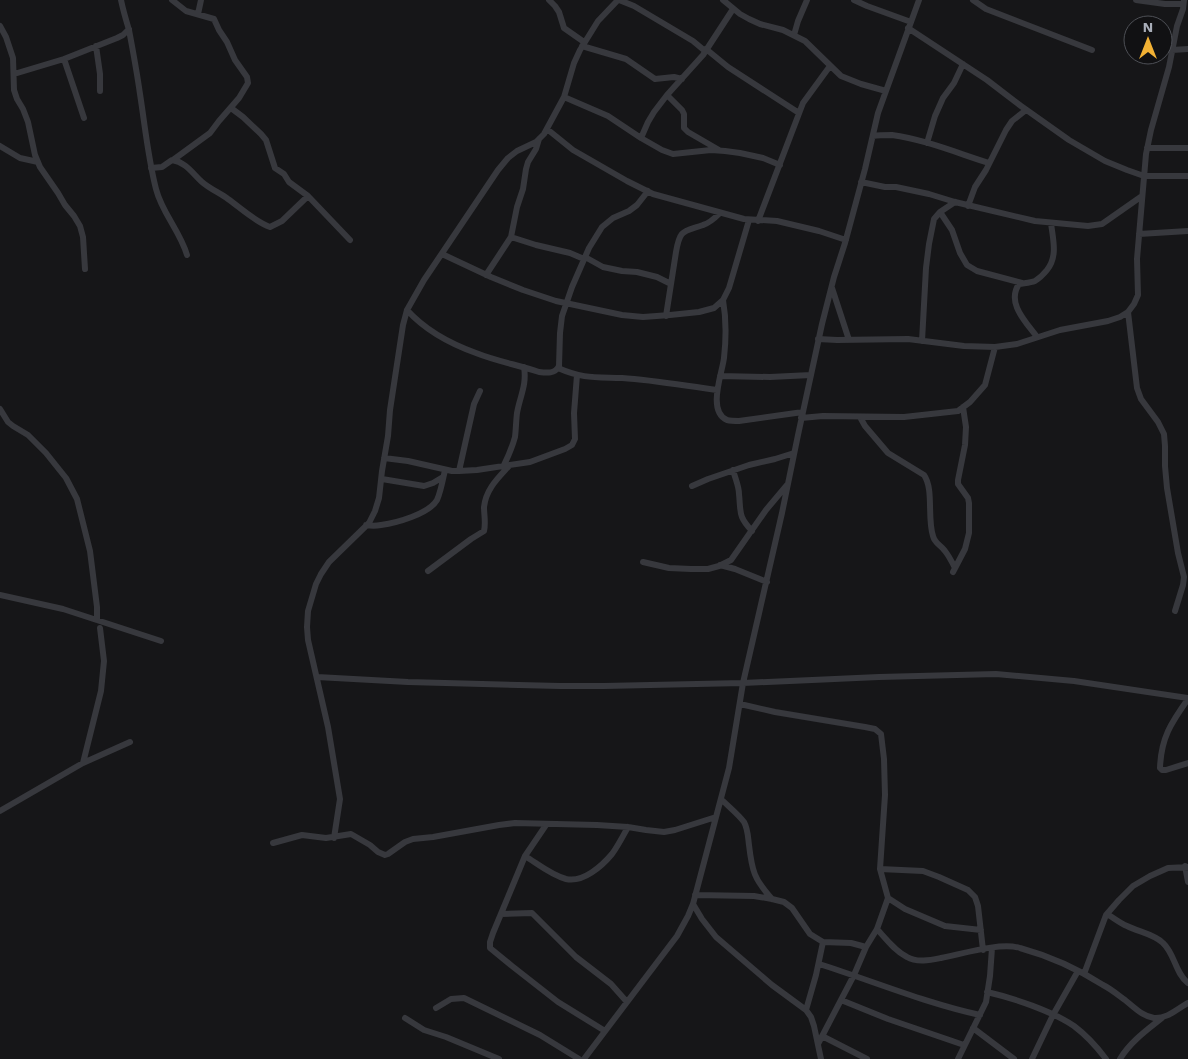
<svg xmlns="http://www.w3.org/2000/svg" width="1188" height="1059" font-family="'Work Sans',sans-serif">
<rect width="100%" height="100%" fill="#161618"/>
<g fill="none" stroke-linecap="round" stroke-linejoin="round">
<!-- minor -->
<path stroke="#37383d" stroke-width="6" d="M121,0C123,10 126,20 129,30C133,51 137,73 140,94C145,126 148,158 156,189C162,213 180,231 187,255
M172,0L186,11L214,19L219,30L227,42L235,60L247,77L248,83L239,98L219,121L210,133L173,160
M549,0L555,6L559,12L564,28L584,42
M619,0L634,6L693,41L705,51
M723,0L740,14L749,19L760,24L783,30L805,41L841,76L861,84L886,91
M854,0L867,6L911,22
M973,0L986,9L1092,50
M1136,0L1165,4H1183
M198,14L201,0
M0,26L6,37L13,58L14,90L17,99L23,109L28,122L35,155L40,167L58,193L65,205L74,216L80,226L83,237L85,269
M908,28L987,80L1021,106L1069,140L1105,161L1127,170L1144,176H1188
M794,35L798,21L807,0
M96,46L100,74V91
M582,46L626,59L655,79L674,77L682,79
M706,49L728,67L799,113
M1172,50L1188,49
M64,59L84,118
M14,74L64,59L117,38L123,35L129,29
M667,95L682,110L684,114V128L688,132L719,150
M564,97L608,116L641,138L662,150L673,154L711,150L725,151L740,153L763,158L780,165
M231,108L243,117L261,134L266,140L275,168L284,174L289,182L308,196L350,240
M547,129L573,150L627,181L653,194L744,219L777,221L819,231L846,240
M873,136C879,135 886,135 892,135C923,139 960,154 989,163
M641,138L648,122L654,112L667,95L703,55L733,9
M927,143L935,116L943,98L954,83L963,64
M0,146L20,158L38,162
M1147,148H1188
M151,168L162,167L172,160C186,162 193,174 202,182C210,189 220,193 228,199C242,209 254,221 270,227L282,221L308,196
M861,182L885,187H896L929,194L955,202L1035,221L1088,226L1102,224L1142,196
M968,206L975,187L986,170L1006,130L1012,121L1026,110
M940,212L952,230L960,253L967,265L977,271L1022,283
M758,221L803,103L830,66
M1139,234L1188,231
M511,237L536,245L570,253L584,259
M442,254L491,277L523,290L556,301L622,315L643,317L670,315L699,312L714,308L723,300L729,288L749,220
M585,257L603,267L622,271L637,272L657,277L671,284
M486,275L511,237L517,207L523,189L526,169L528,162L536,149L539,139
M832,288L849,340
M723,300C726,317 726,340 724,358C722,374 707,411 727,420C731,421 735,421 739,421L803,412
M407,310C425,330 451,344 476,353C496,361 518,365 539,372C547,373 555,374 559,366L560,333L562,316L572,287L589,248L602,227L613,218L629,211L637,205L648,191
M1128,312L1137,388L1141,399L1158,422L1164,434L1165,446V466L1167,488L1178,553L1184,577L1183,585L1175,611
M666,316L676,252C680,229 683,232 703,225C710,223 715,218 720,213
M1037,337C1026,322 1006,303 1019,284C1024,283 1030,283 1035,281C1040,278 1043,275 1047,270C1058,256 1053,240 1051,223
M818,339L837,340L908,339L964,346L995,347L1017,344L1060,330L1108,321L1120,317L1128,312L1134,304L1138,295L1137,259L1146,154L1151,130L1169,67L1177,26L1183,9L1184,0
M922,341L926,268L929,244L934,219L940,212L955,202
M558,368C583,379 596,377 622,378C654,380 686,386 717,390
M720,376L770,377L811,375
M0,409L8,422L13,426L28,435L46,453L66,478L77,499L90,551L97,607V620
M860,417L865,426L888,453L924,475C934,489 927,518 933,536C935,544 941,545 945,551C949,556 952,562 955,568
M801,418L823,416L904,417L958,411L970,402L985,385L995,347
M384,458L408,461L452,471H459L477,470L530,462L565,449L572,445L575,439L574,413L577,375
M503,467C508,457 512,448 515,437C516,429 516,421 517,413C520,396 527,385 524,367
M733,470C735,478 739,486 739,494C741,513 738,516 752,531
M459,471L474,404L480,391
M382,479L424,486L433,483L443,477
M692,486L708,479L749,465L775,459L794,453
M366,525C371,526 376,526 381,525C396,523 429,514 437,500C441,491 443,479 445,470
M643,562L669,568L691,569H708L719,566L731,560L766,510L787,485
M720,565L735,569L767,582
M428,571L471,539L484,531C486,523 484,515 484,507C486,489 498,478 509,466
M953,572L965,549L969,533V503L968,498L958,484V480L965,445L966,427L963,407
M0,595L63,609L161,641
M317,677L408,682L560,686H604L743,683L879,677L996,674L1074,681L1188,698
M1188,699C1171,723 1161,738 1160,768L1162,770H1166L1188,763
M740,704L775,712L865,727L875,729L881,734L884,759L885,795L880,869L888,898L877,929L866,947L854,975L818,1044
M83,763L101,691L104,661L100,628
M721,799C729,807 738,814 744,822C748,829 748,838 749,845C752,871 754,879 772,899
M0,811L83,763L130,742
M546,825L525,856L493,933L490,942V948L512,966L558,1002L605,1031
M334,838L340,799L328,727L308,640L307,627L308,611L316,584L321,574L329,562L369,523L375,511L379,498L382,471L388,436L390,410L403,325L407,310L424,280L498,170L508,158L517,151L536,142L544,134L564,97L574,63L580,50L598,21L618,0
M273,843L302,835L326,838L351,834L370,845L378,852L385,855L388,854L405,842L413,839L433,837L499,825L515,823L597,825L628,827L646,830L664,832L675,830L716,817
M525,856C538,864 551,875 566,879C583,883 602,866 612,854C618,846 623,836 628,827
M1185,866L1188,882
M880,869L923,871L939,877L968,890L975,897L978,906L983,950
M695,895L754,896L772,899L784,902L792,908L810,934L823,942L851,943L866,947
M888,898L905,909L945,926L981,930
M693,904L702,919L716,937L772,985L806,1010L811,1017L814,1026L821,1059
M501,914L532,913L576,957L611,984L627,1002
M1107,914C1114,918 1120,923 1127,926C1139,932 1154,934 1163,943C1175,954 1175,973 1188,983
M877,929C886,939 895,951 907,957C917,963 931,960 941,958C962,954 1000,942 1020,948C1049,956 1078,969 1103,985C1111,989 1118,995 1125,1000C1134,1007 1142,1016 1154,1018C1167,1019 1177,1009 1188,1003
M819,964C873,981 925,1003 980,1015
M1084,974L1106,915L1119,900L1133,886L1150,876L1168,868L1188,867
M987,992C1013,998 1052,1011 1074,1026C1086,1035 1097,1047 1106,1059
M841,1000L888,1019L964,1045
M436,1008L451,999L464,998L540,1035L579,1059
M806,1010L816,975L823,942
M405,1018L424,1030L446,1037L499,1059
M973,1028L1014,1059
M822,1036L867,1059
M584,1059L677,936L688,916L693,904L729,768L743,683L782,513L798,435L822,324L834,277L845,243L865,169L878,113L919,0
M958,1059L986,1002L990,976L992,948
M1032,1059L1053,1015L1078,971
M1120,1059C1130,1042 1147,1030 1162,1018"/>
</g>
<!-- north arrow -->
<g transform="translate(1148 40)"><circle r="24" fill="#111113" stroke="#4d4f55"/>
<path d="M0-4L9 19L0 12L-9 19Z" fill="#f2b134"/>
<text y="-8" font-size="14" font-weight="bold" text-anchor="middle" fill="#a8adb8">N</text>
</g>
</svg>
